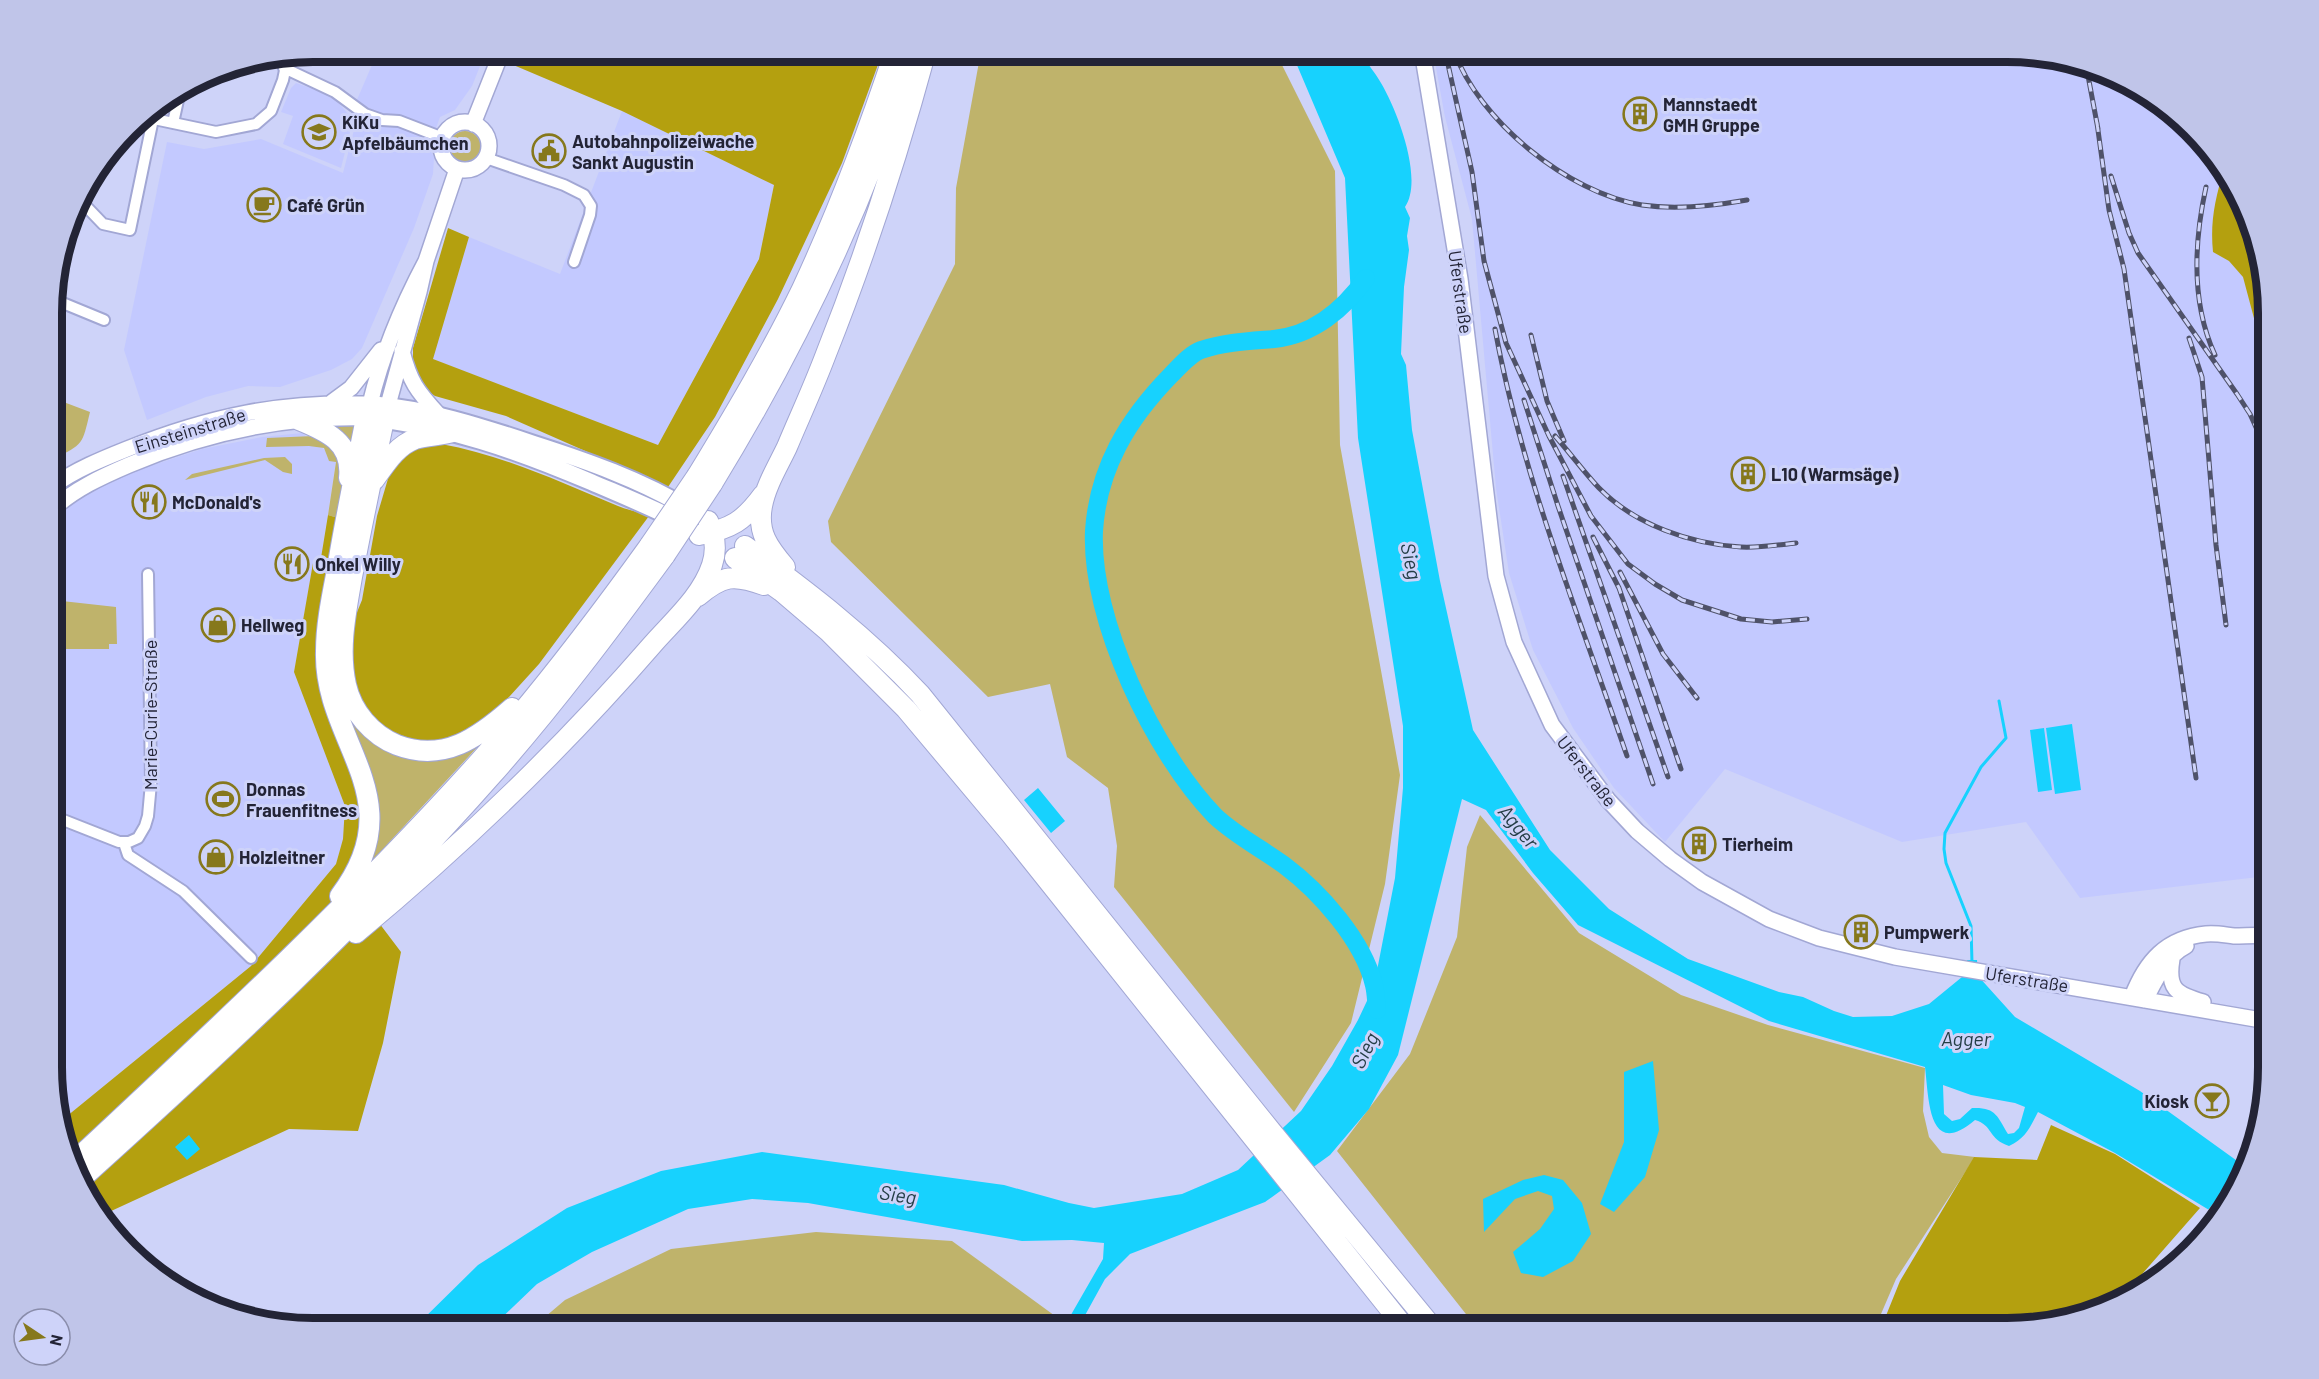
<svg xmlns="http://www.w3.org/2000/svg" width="2319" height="1379" font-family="Barlow,sans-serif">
<rect width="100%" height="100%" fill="#ced3f9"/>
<!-- built -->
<path fill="#c3c9ff" d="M378,51H486L472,86L455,110L440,117L429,148L434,157L433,174L414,228L362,348L352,359L331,370L280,387L248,386L206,397L147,420L124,350L167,142L204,149L261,139L343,173L356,122V102Z
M1433,51H2007L2074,60L2137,86L2191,127L2233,182L2267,295V876L2080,898L2026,822L1902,842L1725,769L1665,842L1614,788L1573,728L1533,650L1509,573L1496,488L1472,219L1445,117Z
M296,83L322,92L338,102L353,120L341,168L283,144L293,116L281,112L291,88Z
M622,111L774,185L759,258L658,445L432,359L469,237L560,274Z
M302,433L325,450L329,461H336L320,565L313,564L294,672L345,806L343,839L336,864L251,966L61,1121L53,1100V522L84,494L132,472L202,449L262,437Z"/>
<!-- green -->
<path fill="#bfb36b" d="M981,51H1275L1335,171L1340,445L1400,775L1385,884L1351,1023L1294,1112L1114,887L1117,846L1108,788L1067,757L1050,684L988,697L831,542L828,521L955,264L956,188Z
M449 147a16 16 0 1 1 32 0a16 16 0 1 1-32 0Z
M53,398L90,412C82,445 84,444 53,459Z
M328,425L359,426L352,455Z
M314,436L331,442L344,472L338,518L328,515L336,462L329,461L324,448L309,446L266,447L267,438Z
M285,457L292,464V474L283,472L265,460L185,480L192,474L264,458Z
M53,600L116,607L117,644H109V649H53Z
M339,701L381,744L483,741L369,864Z
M1480,815L1579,933L1681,995L1768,1025L1925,1068L1923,1111L1929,1137L1942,1153L1975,1157L1896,1279L1875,1328H1477L1337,1151L1410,1054L1457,937L1467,847Z
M816,1232L952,1241L1062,1321L1061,1328H532L565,1300L671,1249Z"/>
<!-- forest -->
<path fill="#b4a00f" d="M516,51H883L842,163L778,299L715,417L666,490L617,465L506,416L435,396L423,388L413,369V348L448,228L469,237L433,359L658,445L759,259L774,185L622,111L511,64Z
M2224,170L2233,182L2267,295V392L2259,337L2243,277L2229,261L2213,252C2210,223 2215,198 2224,170Z
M441,444C503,455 560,482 618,506C628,510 639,512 649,516L539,664L509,697L479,724L462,733L444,740L423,742L407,739L389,732L363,707L356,694L351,659L355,617L362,600L377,516L390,472L413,449Z
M328,515L338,518L328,575L363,822L345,878L401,952L383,1043L358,1131L289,1129L109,1212L102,1218L95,1211L61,1121L251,966L336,864L343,839L345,806L294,672L313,563L320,564Z
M2051,1125L2115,1154L2200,1208L2122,1297L2023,1327L1881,1328L1900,1281L1974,1157L2037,1160Z"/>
<!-- water -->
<path fill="#17d2fe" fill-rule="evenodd" d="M1291,51H1361C1366,63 1375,72 1381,83C1397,110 1424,179 1405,207L1410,218L1407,236L1409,250L1404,287L1401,354L1406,365L1412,430L1440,581L1473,730L1550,850L1609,909L1688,959L1779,992L1803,997L1834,1011L1853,1017L1892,1016L1929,1004L1962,977L1967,960H1977L1978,976L2015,1017L2140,1091L2240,1163L2242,1166L2233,1197L2219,1216L2115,1153L2038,1112C2030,1127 2026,1138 2009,1146C1988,1139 1993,1125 1975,1120C1928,1160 1929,1099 1925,1067L1769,1021L1578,925L1533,873L1486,810L1462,799L1398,1055L1369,1109L1330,1155L1265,1202L1130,1254L1105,1279L1078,1328H1066L1068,1320L1103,1259L1104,1243L1072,1240L1022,1241L808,1203L752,1199L688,1209L592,1252L537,1284L491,1328H414L478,1265L567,1208L661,1171L762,1152L1004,1185L1069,1203L1094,1208L1182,1194L1238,1170L1301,1111L1332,1066L1358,1020L1374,986L1395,878L1403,788V726L1358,438L1345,178ZM1943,1085L1971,1095L2015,1103L2025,1107L2019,1128L2014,1133L2008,1134C1997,1116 1996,1107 1972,1108L1960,1119L1952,1121L1944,1114Z
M2072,724L2081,790L2055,794L2046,728Z
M2044,728L2052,790L2038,792L2030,730Z
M1038,788L1065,821L1051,833L1024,800Z
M1653,1061L1659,1130L1645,1177L1614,1212L1600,1204L1624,1142V1072Z
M189,1135L200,1149L187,1160L175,1147Z
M1544,1175L1563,1180L1582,1203L1591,1234L1573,1261L1543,1277L1521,1273L1513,1252L1540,1229L1554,1209L1552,1196L1538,1191L1515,1199L1484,1232L1483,1199L1523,1180Z"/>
<!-- pier -->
<path fill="#ced3f9" d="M2241,1170L2233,1197L2217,1218L2207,1211Z"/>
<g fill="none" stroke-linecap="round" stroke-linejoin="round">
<!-- stream -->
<path stroke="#17d2fe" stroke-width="3" d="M1972,963L1971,926L1946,863L1944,849L1945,833L1981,767L2006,738L1999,701"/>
<!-- river -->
<path stroke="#17d2fe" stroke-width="18" d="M1366,278C1344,309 1313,335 1274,339C1250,341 1225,342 1201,350C1190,354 1179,367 1171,375C1128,419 1098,468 1094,531C1090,620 1154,753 1215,816C1235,835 1262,849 1284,865C1320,892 1363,940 1374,985C1376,993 1376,1002 1377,1010"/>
<!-- street casing -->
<g stroke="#a2a7d4" stroke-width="14">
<path id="street" d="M284,68L335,92L365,114L382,120L399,121L443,138
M140,116L216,132L256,124L271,111L283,80L288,56
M173,123L180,91
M486,158L564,185L584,195L591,206L590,215L574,262
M78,198L103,224L130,230L153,119
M53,299L104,320
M53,816L119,842H129L138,838L145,826L148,816L151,783L148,574
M124,843L128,855L183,891L251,958"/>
</g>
<!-- secondary casing -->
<g stroke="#a2a7d4" stroke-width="18">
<path id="secondary" d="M1422,51L1460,279L1496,576L1514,642L1552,725L1608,800L1637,831L1670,859L1702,882L1769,919L1819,938L1895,957L2267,1021
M441 146a24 24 0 1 1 48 0a24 24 0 1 1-48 0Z
M473,124L502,51
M402,351C410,382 417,391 438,414
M332,402L351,388L381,350
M388,405L419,292L426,261L457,169
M53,486C75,470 102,459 127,449C210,416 281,401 370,404C382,354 402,306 426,261
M53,509C75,489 101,477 129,465C204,433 284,416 366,418
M2172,959C2167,989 2176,994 2203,1002
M2132,997C2146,961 2166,938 2206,934C2216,933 2225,935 2234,936C2246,936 2256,935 2267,936
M2145,1000C2155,981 2166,956 2186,946
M2181,1259L2233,1197"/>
</g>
<!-- primary casing -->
<g stroke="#a2a7d4" stroke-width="20">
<path id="primary" d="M680,522C651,507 621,495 591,482C518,451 446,425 366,418L370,404C427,409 480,426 534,444C587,461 641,480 689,509"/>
</g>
<!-- highway casing -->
<g stroke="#a2a7d4" stroke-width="22">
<path id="highway" d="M299,420C326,431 353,442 349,478
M384,420C373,472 362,524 352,577C346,612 338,649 346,685C352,712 372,735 397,745C444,763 479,737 512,708
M697,476C734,415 771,353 802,289C838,212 868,132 895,51
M374,480C385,465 396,446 415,439C427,435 440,436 453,432
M712,484C793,352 861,212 909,64
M699,535C731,529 744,521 763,495
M745,546C808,592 867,637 920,694L1271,1131L1433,1328
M735,558L781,591L829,632L906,709L1010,833L1405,1328
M785,567C768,547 757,532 762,506C766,485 778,466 787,447C800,416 814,386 826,354C865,256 898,154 926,51
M698,596C723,575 734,574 764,585
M340,896C415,797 323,743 326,651C326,624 332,596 337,570C345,519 356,469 366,418
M356,933C462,845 562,749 652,645C673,621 702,596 712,565C717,550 715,535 708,521
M76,1160C214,1031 352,903 479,762C540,694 596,620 650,545
M82,1178C224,1050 365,919 492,775C554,705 610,630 665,555"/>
</g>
<!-- street -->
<use href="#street" stroke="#fff" stroke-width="10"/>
<!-- secondary -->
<use href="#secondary" stroke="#fff" stroke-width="15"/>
<!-- primary -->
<use href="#primary" stroke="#fff" stroke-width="16"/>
<!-- highway -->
<use href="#highway" stroke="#fff" stroke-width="20"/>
<!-- rail casing -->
<g stroke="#4f5269" stroke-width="5">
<path id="rail" d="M1445,51L1472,172L1484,261L1506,343L1549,436L1591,516L1628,564L1655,584L1682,600L1741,619L1772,622L1807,619
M1454,51C1479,121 1568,193 1642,205C1677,210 1713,206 1747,200
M2086,65L2098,129
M2097,123L2109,210L2124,269L2196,778
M2111,176L2129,233L2138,253L2237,394L2250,414L2264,445
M2206,187C2194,242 2191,303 2215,355
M1495,329C1522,476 1579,616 1627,756
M1531,335L1547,401L1564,441
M2189,338L2202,377L2216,545L2226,625
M1524,400L1558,506L1653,784
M1555,436C1570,453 1584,472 1599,488C1635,525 1691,544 1741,547C1759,548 1777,545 1796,543
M1563,476L1668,777
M1593,537L1619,588L1681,769
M1620,572L1663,654L1697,698"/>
</g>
<!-- rail -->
<use href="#rail" stroke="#ced3f9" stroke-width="3" stroke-dasharray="9" stroke-linecap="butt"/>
<!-- highway-bridge casing -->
<g stroke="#a2a7d4" stroke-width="22" stroke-linecap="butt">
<path id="highway-bridge" d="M650,545L697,476
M665,555L712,484"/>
</g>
<!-- highway-bridge -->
<use href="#highway-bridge" stroke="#fff" stroke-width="20"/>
</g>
<!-- icons -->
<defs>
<g id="building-ring" transform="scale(1.725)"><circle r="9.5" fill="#ced3f9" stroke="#86781c" stroke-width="1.5"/><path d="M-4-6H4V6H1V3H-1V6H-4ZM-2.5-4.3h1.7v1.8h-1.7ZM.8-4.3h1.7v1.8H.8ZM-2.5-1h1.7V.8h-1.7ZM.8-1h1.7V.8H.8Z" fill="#86781c"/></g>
<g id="school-ring" transform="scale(1.725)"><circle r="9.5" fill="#ced3f9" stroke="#86781c" stroke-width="1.5"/><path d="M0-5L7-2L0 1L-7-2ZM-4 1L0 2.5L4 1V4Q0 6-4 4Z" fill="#86781c"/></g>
<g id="civic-ring" transform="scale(1.725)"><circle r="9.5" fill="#ced3f9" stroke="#86781c" stroke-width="1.5"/><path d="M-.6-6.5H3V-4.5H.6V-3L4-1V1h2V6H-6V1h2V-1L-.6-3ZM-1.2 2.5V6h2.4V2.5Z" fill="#86781c"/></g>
<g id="cafe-ring" transform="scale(1.725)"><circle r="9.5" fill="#ced3f9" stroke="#86781c" stroke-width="1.5"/><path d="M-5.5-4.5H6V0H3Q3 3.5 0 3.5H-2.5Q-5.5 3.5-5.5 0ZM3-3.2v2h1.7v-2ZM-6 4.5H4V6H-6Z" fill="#86781c"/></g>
<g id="restaurant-ring" transform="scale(1.725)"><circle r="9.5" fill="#ced3f9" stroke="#86781c" stroke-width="1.5"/><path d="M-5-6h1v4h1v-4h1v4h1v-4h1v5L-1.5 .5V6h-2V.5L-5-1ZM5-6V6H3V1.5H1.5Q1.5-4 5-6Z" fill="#86781c"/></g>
<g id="shop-ring" transform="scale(1.725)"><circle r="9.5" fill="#ced3f9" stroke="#86781c" stroke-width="1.5"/><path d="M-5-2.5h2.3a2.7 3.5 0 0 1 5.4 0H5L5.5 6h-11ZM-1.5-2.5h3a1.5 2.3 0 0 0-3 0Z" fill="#86781c"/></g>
<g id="stadium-ring" transform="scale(1.725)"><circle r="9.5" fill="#ced3f9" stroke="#86781c" stroke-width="1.5"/><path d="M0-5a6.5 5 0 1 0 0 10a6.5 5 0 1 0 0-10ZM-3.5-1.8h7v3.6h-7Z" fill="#86781c"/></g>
<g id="bar-ring" transform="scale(1.725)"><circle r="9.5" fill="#ced3f9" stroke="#86781c" stroke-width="1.5"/><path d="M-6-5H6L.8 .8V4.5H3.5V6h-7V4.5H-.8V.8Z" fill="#86781c"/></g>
</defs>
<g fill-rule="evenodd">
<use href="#building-ring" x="1640" y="114"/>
<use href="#school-ring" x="319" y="132"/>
<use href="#civic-ring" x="549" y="151"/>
<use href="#cafe-ring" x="264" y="205"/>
<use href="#building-ring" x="1748" y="474"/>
<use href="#restaurant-ring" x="149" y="502"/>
<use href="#restaurant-ring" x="292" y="564"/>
<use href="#shop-ring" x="218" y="625"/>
<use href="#stadium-ring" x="223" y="799"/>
<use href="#building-ring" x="1699" y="844"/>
<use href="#shop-ring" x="216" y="857"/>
<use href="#building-ring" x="1861" y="932"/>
<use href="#bar-ring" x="2212" y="1101"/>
</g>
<g text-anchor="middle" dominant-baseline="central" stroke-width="6" stroke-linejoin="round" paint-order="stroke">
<!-- poi labels -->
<g font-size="18" font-weight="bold" fill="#232436" stroke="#ced3f9" text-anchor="start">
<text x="1663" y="104">Mannstaedt<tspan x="1663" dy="21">GMH Gruppe</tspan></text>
<text x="342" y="122">KiKu<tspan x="342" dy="21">Apfelbäumchen</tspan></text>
<text x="572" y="141">Autobahnpolizeiwache<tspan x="572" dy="21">Sankt Augustin</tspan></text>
<text x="287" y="205">Café Grün</text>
<text x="1771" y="474">L10 (Warmsäge)</text>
<text x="172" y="502">McDonald's</text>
<text x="315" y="564">Onkel Willy</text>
<text x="241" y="625">Hellweg</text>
<text x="246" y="789">Donnas<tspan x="246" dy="21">Frauenfitness</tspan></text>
<text x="1722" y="844">Tierheim</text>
<text x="239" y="857">Holzleitner</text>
<text x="1884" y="932">Pumpwerk</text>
<text x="2189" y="1101" text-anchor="end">Kiosk</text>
</g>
<!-- street labels -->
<g font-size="18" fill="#232436" stroke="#ced3f9">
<text transform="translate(1461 292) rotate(82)">Uferstraße</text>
<text transform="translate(190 430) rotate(-17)">Einsteinstraße</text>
<text transform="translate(150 715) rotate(-90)">Marie-Curie-Straße</text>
<text transform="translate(1587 771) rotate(52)">Uferstraße</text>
<text transform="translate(2027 979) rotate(9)">Uferstraße</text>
</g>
<!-- water labels -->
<g font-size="20" font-style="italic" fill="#243e46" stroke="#ced3f9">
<text transform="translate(1412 561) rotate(78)">Sieg</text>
<text transform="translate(1519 826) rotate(50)">Agger</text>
<text x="1966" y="1038">Agger</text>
<text transform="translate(1364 1050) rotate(-63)">Sieg</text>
<text transform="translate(898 1194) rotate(9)">Sieg</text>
</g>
</g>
<!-- crop -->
<path d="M0 0H2319V1379H0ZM313 62H2007A251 251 0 0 1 2258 313V1067A251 251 0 0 1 2007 1318H313A251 251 0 0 1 62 1067V313A251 251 0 0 1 313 62Z" fill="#c0c5e9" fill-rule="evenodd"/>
<path fill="none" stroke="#232436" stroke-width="8" d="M313 62H2007A251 251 0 0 1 2258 313V1067A251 251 0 0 1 2007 1318H313A251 251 0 0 1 62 1067V313A251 251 0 0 1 313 62Z"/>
<!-- north arrow -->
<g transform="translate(42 1337) rotate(103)"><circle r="28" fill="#ced3f9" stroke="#8a8dab" stroke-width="1.5"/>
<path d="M0-4.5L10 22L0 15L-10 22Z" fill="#86781c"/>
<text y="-9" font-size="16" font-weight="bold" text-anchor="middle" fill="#232436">N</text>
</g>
</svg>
